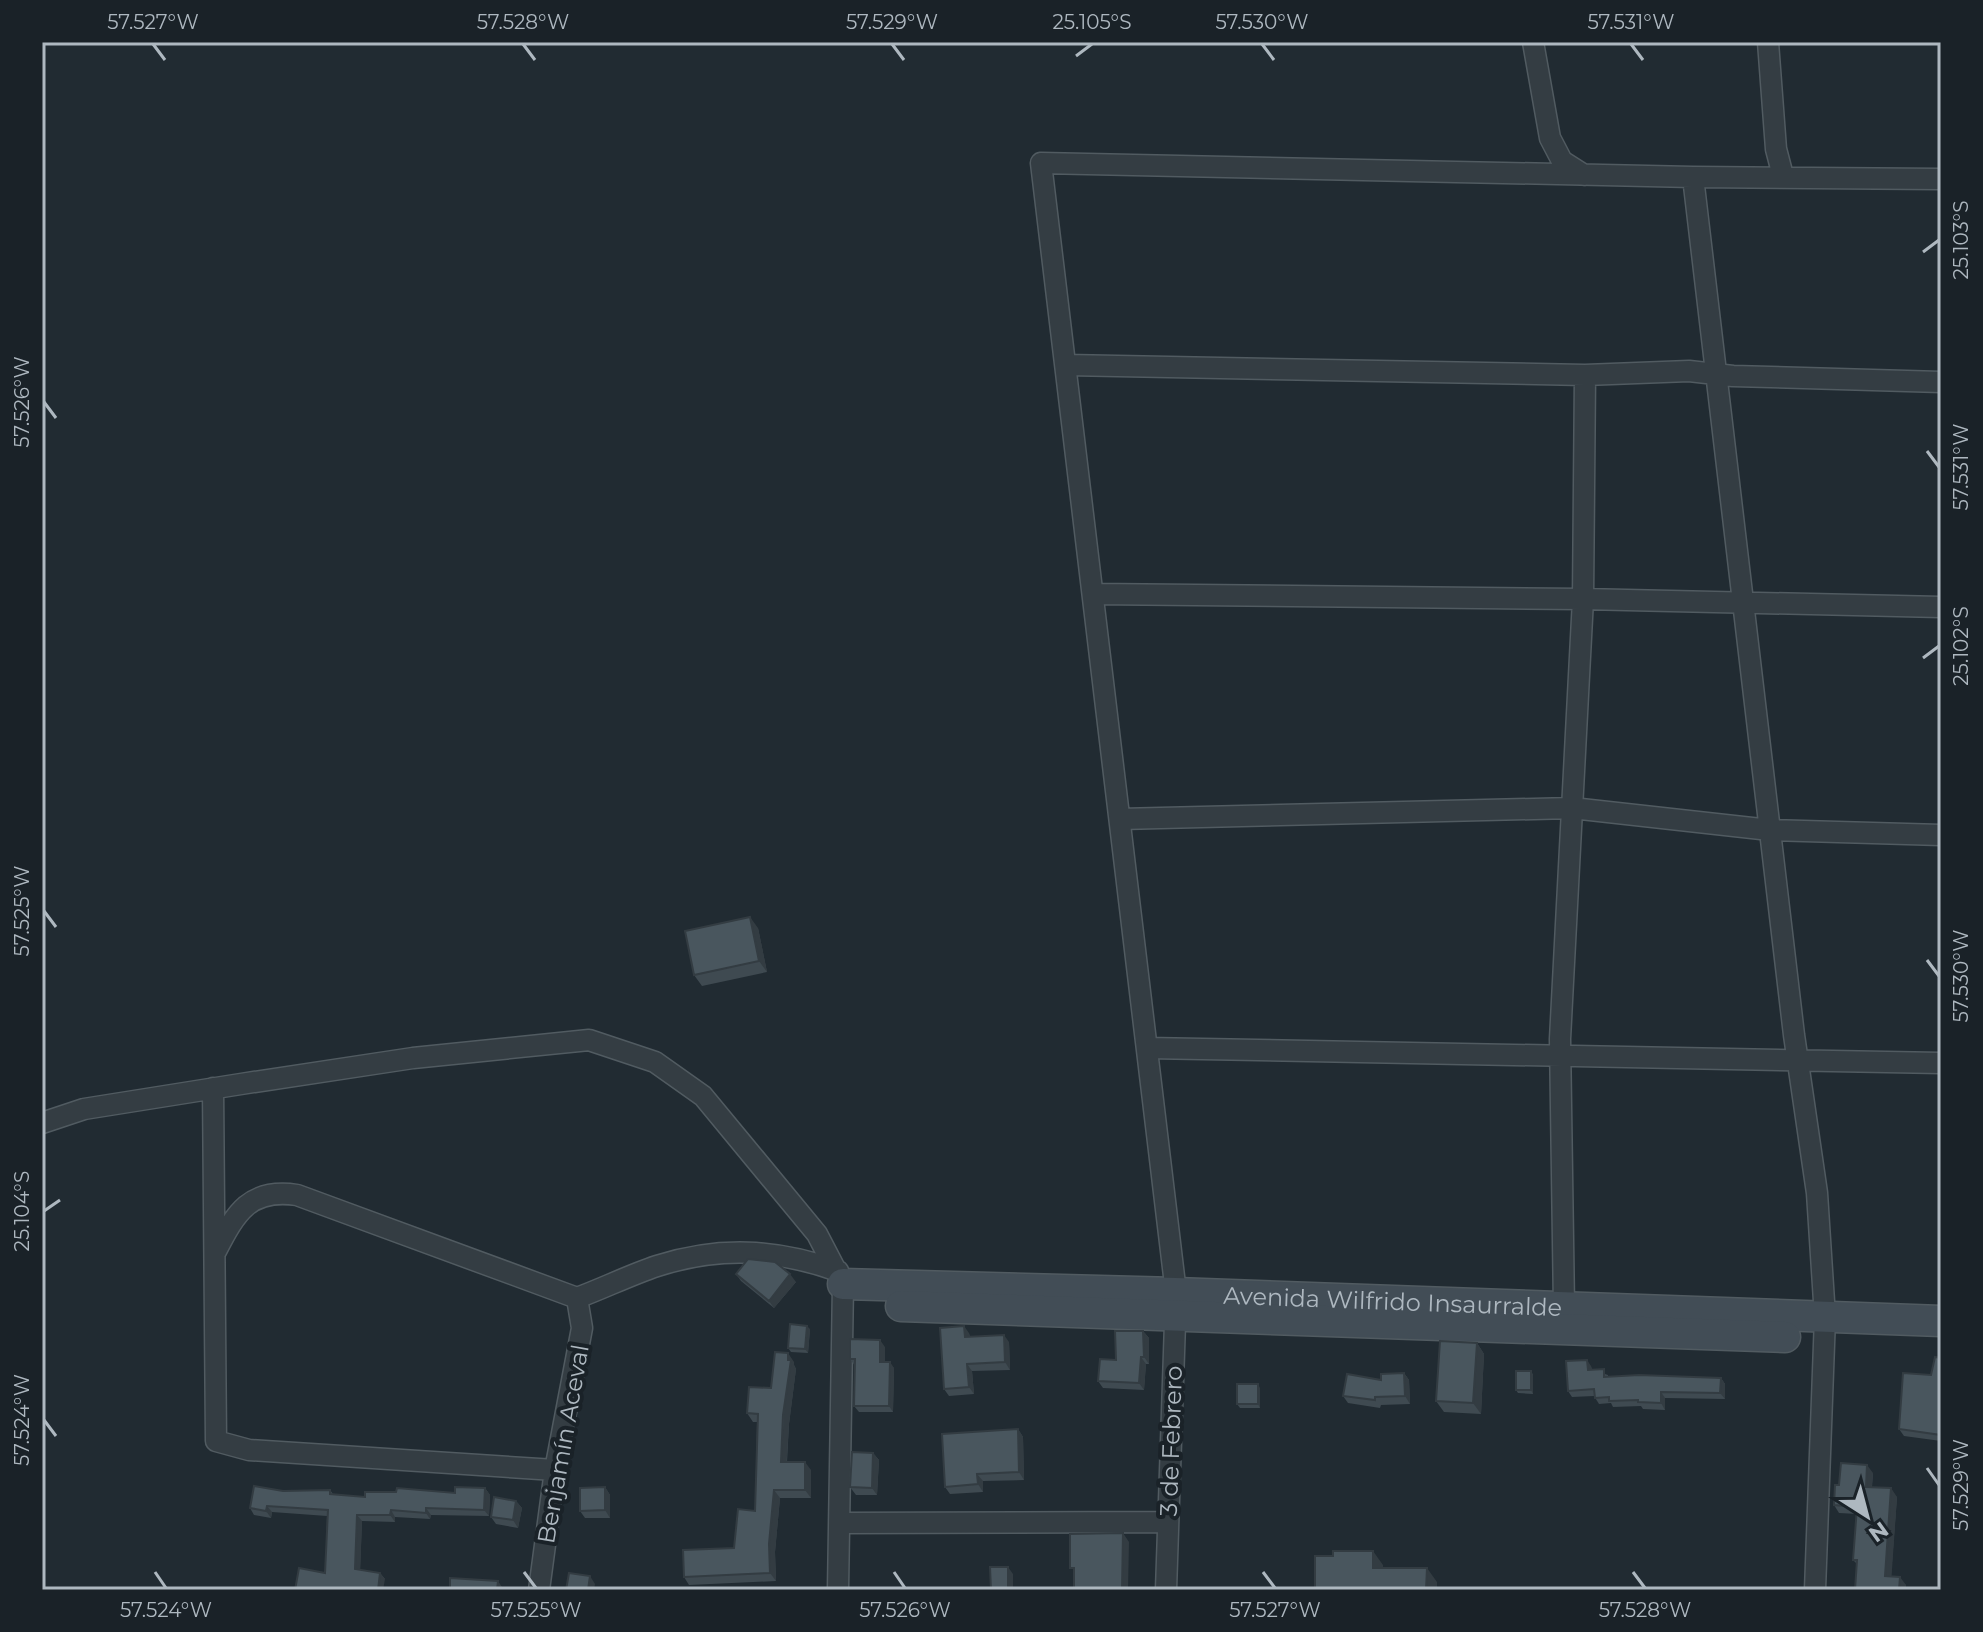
<svg xmlns="http://www.w3.org/2000/svg" width="1983" height="1632" font-family="Montserrat,sans-serif">
<rect width="100%" height="100%" fill="#212b32"/>
<g fill="none" stroke-linecap="round" stroke-linejoin="round">
<!-- street casing -->
<g stroke="#515b61" stroke-width="23">
<path id="street" d="M1533,42L1550,138L1562,161L1584,175
M1768,42L1776,149L1783,176
M1693,177L1794,1035L1817,1193L1825,1317L1815,1590
M1066,365L1585,375L1689,371L1733,376L1941,382
M1093,594L1583,599L1941,607
M1120,819L1572,808L1770,830L1941,835
M1147,1048L1941,1063
M213,1088L216,1441L249,1450L555,1470
M42,1123L84,1109L241,1084L413,1058L589,1040L655,1062L703,1096L817,1234L843,1284L838,1590
M216,1251C236,1212 250,1188 297,1195L577,1298C604,1288 630,1275 657,1266C720,1246 777,1249 838,1271
M1564,1308L1560,1039L1583,599L1585,375
M840,1523L1168,1522
M539,1590L555,1470L582,1328L577,1298
M1166,1590L1176,1293L1041,163L1693,177L1941,179"/>
</g>
<!-- secondary casing -->
<g stroke="#515b61" stroke-width="33">
<g id="secondary">
<path id="s1" d="M843,1284L1176,1293L1941,1321"/>
<path d="M901,1306L1785,1337"/>
</g>
</g>
<!-- street -->
<use href="#street" stroke="#343d43" stroke-width="20"/>
<!-- secondary -->
<use href="#secondary" stroke="#424d56" stroke-width="30"/>
</g>
<!-- wall -->
<path fill="#3f4a51" d="M758,928L767,972L702,986L694,975Z
M736,1274L796,1282L774,1308L741,1281Z
M810,1329L808,1353L791,1352L788,1348Z
M1143,1331L1149,1338V1364H1146L1144,1390L1103,1388L1098,1381L1116,1360Z
M969,1333L970,1337L1009,1342L1010,1370L972,1371L974,1394L949,1396L944,1389Z
M1477,1343L1484,1354L1481,1414L1444,1412L1436,1401Z
M885,1347V1362L894,1368L893,1412H859L854,1406L855,1366L850,1359Z
M1941,1358V1441L1904,1436L1899,1429Z
M794,1362V1365L796,1369L789,1424L787,1462L811,1470V1498H780L775,1552L776,1581L689,1585L684,1577L734,1548L755,1511L757,1422H753L747,1413Z
M1591,1366L1592,1370L1608,1375V1377L1721,1378L1725,1384V1399L1665,1398V1410L1643,1409L1641,1406L1613,1407L1611,1403L1599,1404L1594,1396L1572,1397L1568,1391Z
M1531,1371L1533,1375V1394L1518,1393L1516,1390Z
M1404,1373L1409,1380L1410,1404L1381,1405L1380,1408L1348,1403L1343,1396Z
M1260,1388V1408H1240L1237,1404Z
M1018,1429L1023,1437L1024,1480L983,1481V1492L950,1494L945,1487Z
M873,1453L879,1460L877,1495H856L850,1487Z
M1873,1473L1872,1487L1897,1497L1891,1576L1906,1585L1905,1590H1855L1857,1564L1853,1560L1857,1514L1839,1513L1834,1505Z
M605,1487L610,1495V1518H585L580,1511Z
M485,1488L490,1495L489,1516L431,1515L430,1519L395,1517V1522L362,1521L360,1570L380,1573L385,1579L325,1573L327,1516L272,1512L271,1518L254,1515L250,1508L283,1491L330,1490L333,1494L365,1497L455,1493Z
M516,1501L522,1508L518,1528L496,1524L491,1517Z"/>
<!-- shaded-wall -->
<path fill="#333c42" d="M750,917L758,928L767,972L759,961Z
M790,1274L796,1282L774,1308L769,1301Z
M807,1326L810,1329L808,1353L805,1349Z
M964,1326L969,1333L970,1344L965,1337Z
M1143,1331L1149,1338V1364L1144,1357Z
M1004,1335L1009,1342L1010,1370L1005,1362Z
M880,1340L885,1347V1369L880,1362Z
M1477,1343L1484,1354L1481,1414L1473,1403Z
M788,1353L794,1362V1365L796,1369L789,1424L786,1471L781,1462Z
M1141,1357L1146,1364L1144,1390L1139,1383Z
M1587,1360L1591,1366L1592,1377L1588,1370Z
M890,1362L894,1368L893,1412L889,1406Z
M967,1364L972,1371L974,1394L969,1387Z
M1531,1371L1533,1375V1394L1531,1390Z
M1404,1373L1409,1380L1410,1404L1405,1396Z
M1721,1378L1725,1384V1399L1720,1393Z
M1258,1384L1260,1388V1408L1258,1404Z
M1661,1392L1665,1398V1410L1661,1403Z
M1018,1429L1023,1437L1024,1480L1019,1472Z
M873,1453L879,1460L877,1495L872,1488Z
M805,1462L811,1470V1498L805,1490Z
M1867,1465L1873,1473L1871,1495L1866,1487Z
M977,1474L983,1481V1492L978,1484Z
M605,1487L610,1495V1518L605,1510Z
M485,1488L490,1495L489,1516L484,1510Z
M1891,1488L1897,1497L1891,1584L1885,1576Z
M774,1490L780,1498L775,1552L776,1581L770,1573L769,1544Z
M516,1501L522,1508L518,1528L513,1520Z
M267,1506L272,1512L271,1518L266,1511Z
M426,1508L431,1515L430,1519L426,1513Z
M391,1510L395,1517V1522L390,1515Z
M357,1515L362,1521L360,1576L355,1569Z
M1123,1533L1129,1542L1128,1590H1122Z
M1373,1551L1383,1565V1582L1373,1568Z
M1008,1567L1013,1574V1590H1008Z
M1427,1568L1437,1582V1590H1426Z
M380,1573L385,1579L383,1590H378Z
M590,1576L595,1584L594,1590H588Z
M1900,1577L1906,1585L1905,1590H1899Z
M498,1581L502,1587L501,1590H497Z"/>
<!-- building -->
<path fill="#49565e" stroke="#333c42" stroke-width="2" d="M750,917L759,961L694,975L685,931Z
M748,1259L775,1262L790,1274L769,1301L736,1274Z
M790,1324L807,1326L805,1349L788,1348Z
M964,1326L965,1337L1004,1335L1005,1362L967,1364L969,1387L944,1389L940,1328Z
M1115,1331H1143L1144,1357H1141L1139,1383L1098,1381L1100,1359L1116,1360Z
M850,1339L880,1340V1362H890L889,1406H854L855,1359H850Z
M1440,1341L1477,1343L1473,1403L1436,1401Z
M775,1352L788,1353V1360H791L783,1415L781,1462H805V1490H774L769,1544L770,1573L684,1577L683,1550L734,1548L738,1509L755,1511L758,1414L747,1413L749,1387L771,1388Z
M1935,1357L1941,1358V1435L1899,1429L1903,1373L1931,1375Z
M1587,1360L1588,1370L1604,1369V1377L1639,1375L1721,1378L1720,1393L1661,1392V1403L1638,1402V1400L1609,1401V1397L1595,1398L1594,1389L1568,1391L1566,1361Z
M1516,1371H1531V1390H1516Z
M1404,1373L1405,1396L1375,1397V1400L1343,1396L1347,1374L1381,1380V1374Z
M1237,1384H1258V1404H1237Z
M1018,1429L1019,1472L977,1474L978,1484L945,1487L942,1434Z
M852,1452L873,1453L872,1488L850,1487Z
M1841,1463L1867,1465L1866,1487L1891,1488L1885,1576L1900,1577L1899,1590H1855L1857,1560H1853L1857,1507L1834,1505L1835,1485H1839Z
M254,1486L283,1491L330,1490V1494L365,1497V1492H396L397,1488L455,1493V1487L485,1488L484,1510L426,1508V1513L391,1510L390,1515H357L355,1569L380,1573L378,1590H295L299,1568L325,1573L328,1510L267,1506L266,1511L250,1508Z
M605,1487V1510L580,1511V1488Z
M494,1497L516,1501L513,1520L491,1517Z
M1123,1533L1122,1590H1074V1568H1070V1534Z
M1333,1551H1373V1568H1427L1426,1590H1315V1556H1333Z
M990,1567H1008V1590H991Z
M569,1573L590,1576L588,1590H566Z
M450,1578L498,1581L497,1590H450Z"/>
<!-- ticks -->
<path fill="none" stroke="#aeb8c0" stroke-width="3" d="M153,44L165,60M523,44L535,60M892,44L904,60M1262,44L1274,60M1631,44L1643,60M1076,56L1092,44M1923,252L1939,240M44,402L56,418M1927,451L1939,467M1923,658L1939,646M44,911L56,927M1927,960L1939,976M44,1211L60,1200M44,1420L56,1436M1927,1468L1939,1485M155,1572L166,1588M524,1572L536,1588M894,1572L905,1588M1263,1572L1275,1588M1633,1572L1645,1588"/>
<g text-anchor="middle" dominant-baseline="central" stroke-width="8" stroke-linejoin="round" paint-order="stroke">
<!-- street labels -->
<g font-size="24" fill="#aeb8c0" stroke="#1a2228">
<text stroke="none"><textPath href="#s1" startOffset="550">Avenida Wilfrido Insaurralde</textPath></text>
<text transform="translate(1171 1441) rotate(-88)">3 de Febrero</text>
<text transform="translate(563 1444) rotate(-80)">Benjamín Aceval</text>
</g>
</g>
<!-- border -->
<rect width="1983" height="1632" fill="none" stroke="#1a2228" stroke-width="88"/>
<!-- north arrow -->
<g transform="translate(1867 1516) rotate(144)" stroke="#1a2228" stroke-width="6" paint-order="stroke">
<path d="M0-6L14 30L0 20L-14 30Z" fill="#aeb8c0"/>
<text y="-12" font-size="22" font-weight="bold" text-anchor="middle" fill="#aeb8c0">N</text>
</g>
<rect x="44" y="44" width="1895" height="1544" fill="none" stroke="#aeb8c0" stroke-width="3"/>
<g font-size="20" text-anchor="middle" fill="#aeb8c0">
<text x="153" y="29">57.527°W</text>
<text x="523" y="29">57.528°W</text>
<text x="892" y="29">57.529°W</text>
<text x="1092" y="29">25.105°S</text>
<text x="1262" y="29">57.530°W</text>
<text x="1631" y="29">57.531°W</text>
<text transform="translate(1961 240) rotate(-90)" y="7">25.103°S</text>
<text transform="translate(22 402) rotate(-90)" y="7">57.526°W</text>
<text transform="translate(1961 467) rotate(-90)" y="7">57.531°W</text>
<text transform="translate(1961 646) rotate(-90)" y="7">25.102°S</text>
<text transform="translate(22 911) rotate(-90)" y="7">57.525°W</text>
<text transform="translate(1961 976) rotate(-90)" y="7">57.530°W</text>
<text transform="translate(22 1211) rotate(-90)" y="7">25.104°S</text>
<text transform="translate(22 1420) rotate(-90)" y="7">57.524°W</text>
<text transform="translate(1961 1485) rotate(-90)" y="7">57.529°W</text>
<text x="166" y="1617">57.524°W</text>
<text x="536" y="1617">57.525°W</text>
<text x="905" y="1617">57.526°W</text>
<text x="1275" y="1617">57.527°W</text>
<text x="1645" y="1617">57.528°W</text>
</g>
</svg>
